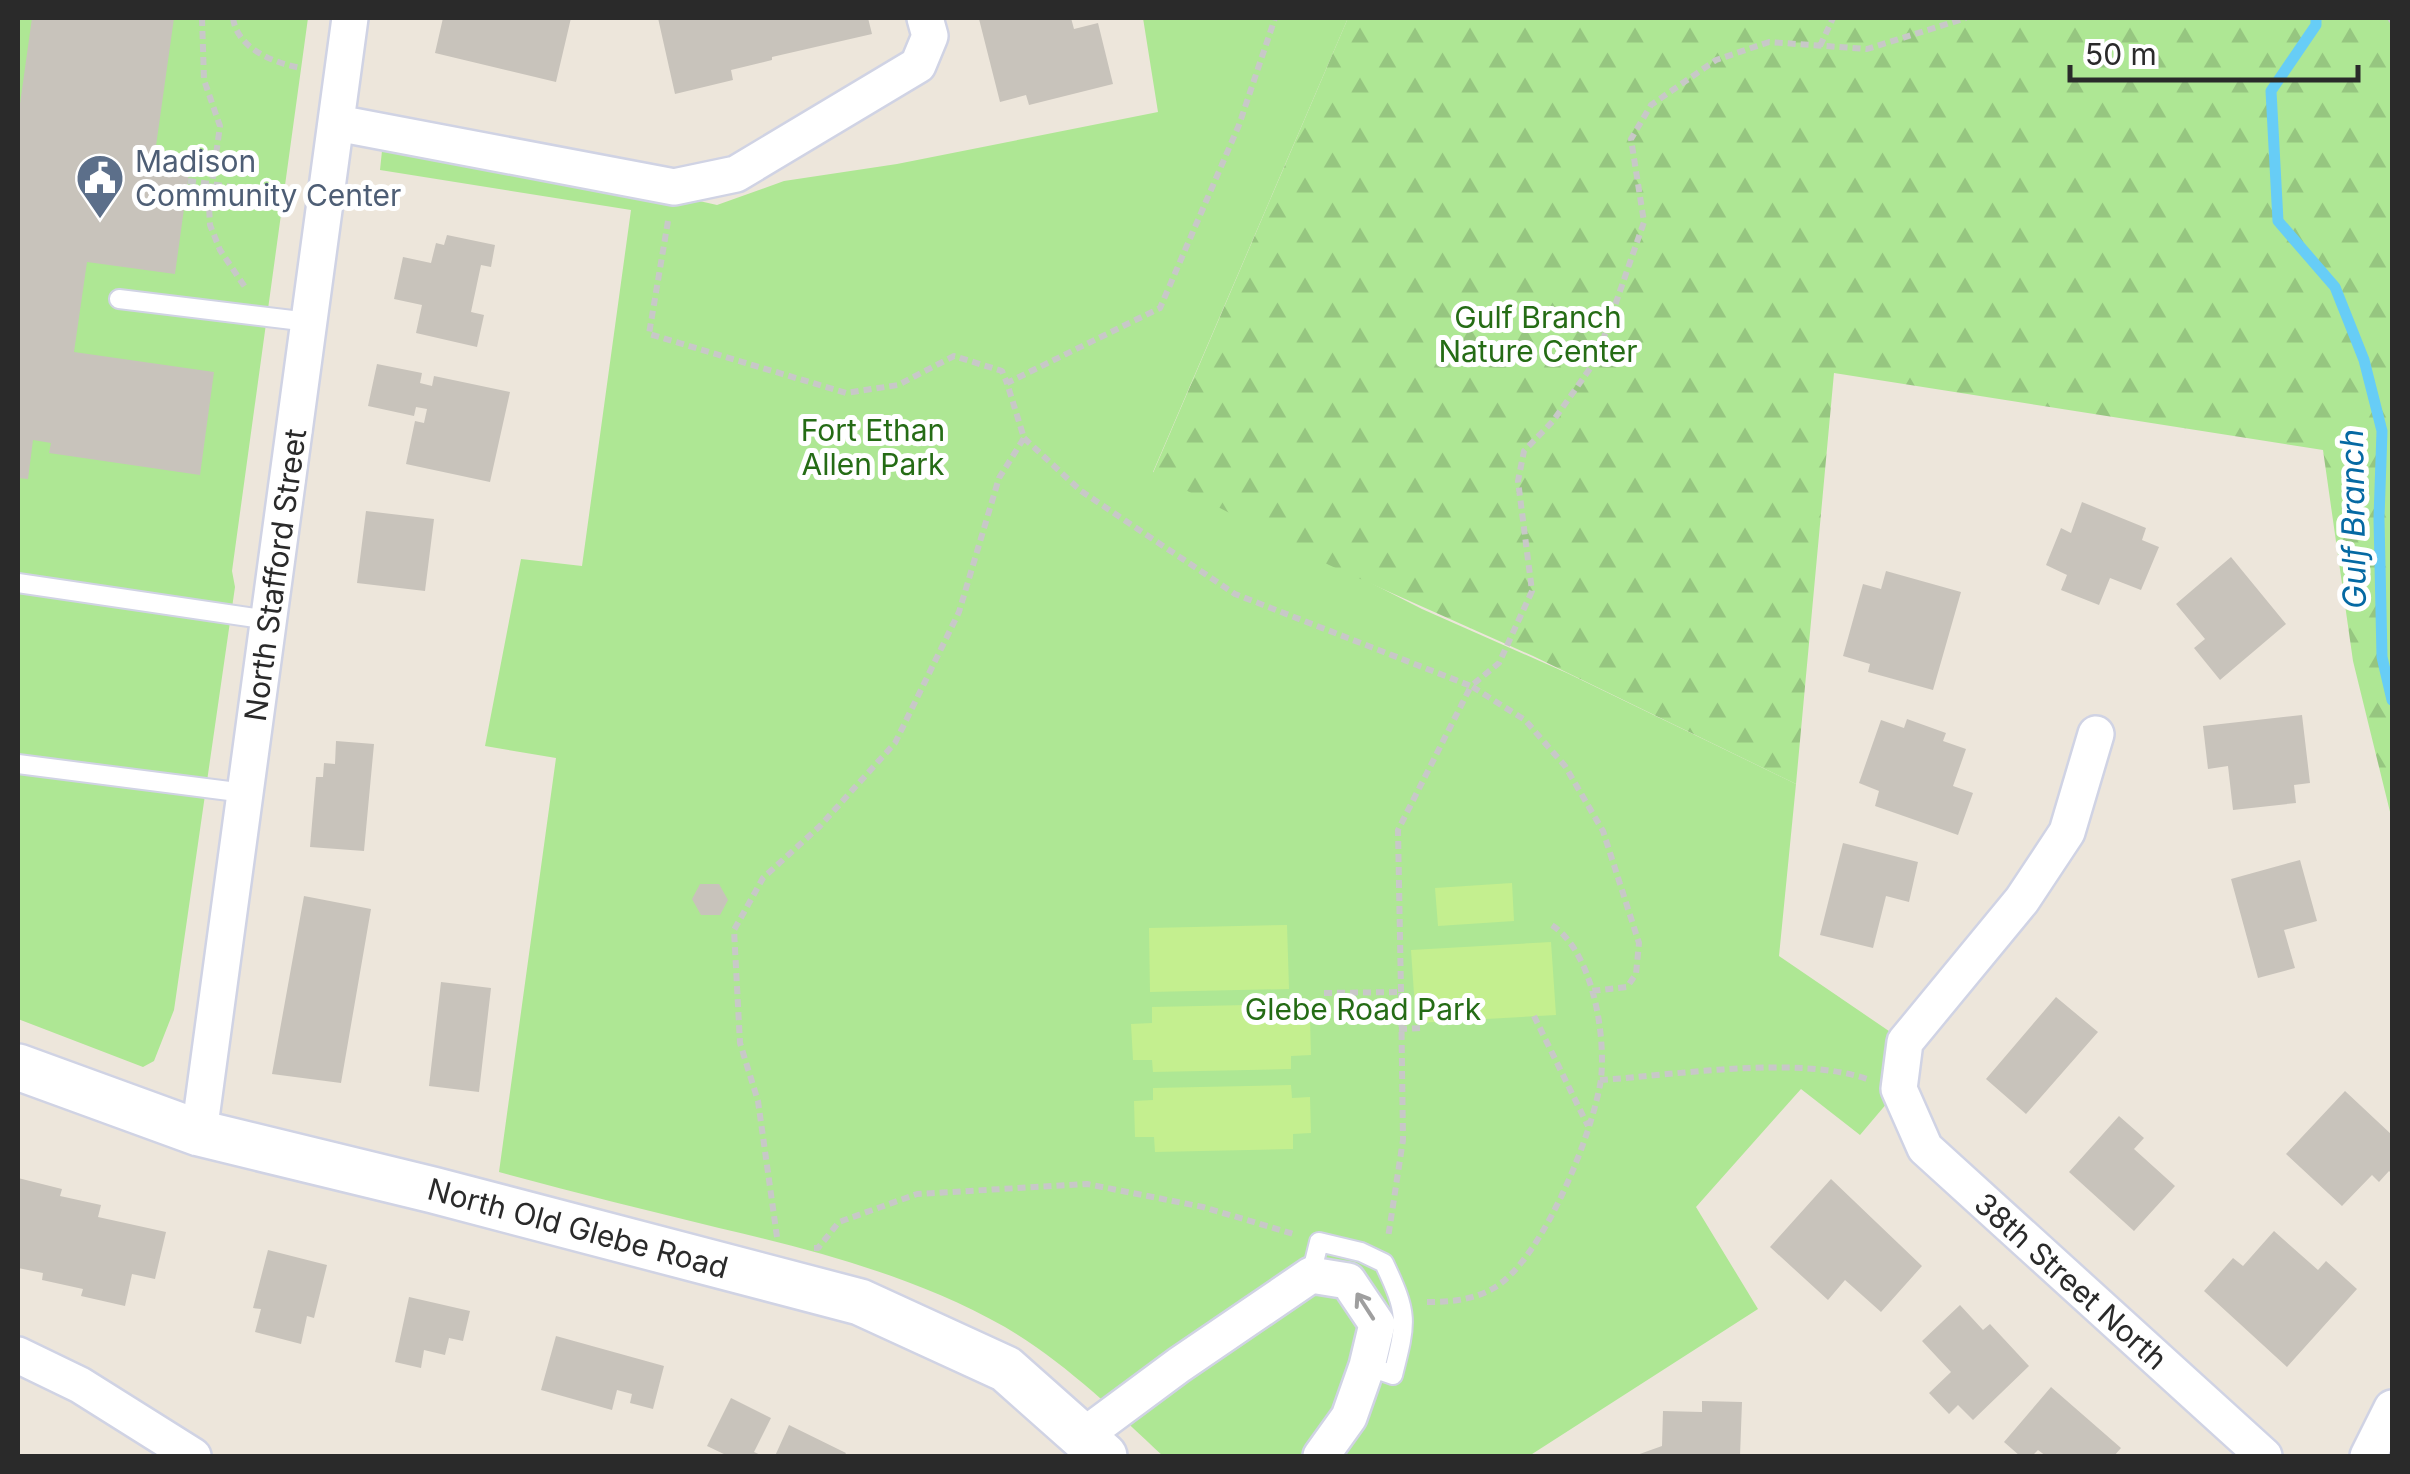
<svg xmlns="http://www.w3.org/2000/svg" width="2410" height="1474" font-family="Inter,sans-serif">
<defs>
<pattern id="forest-firs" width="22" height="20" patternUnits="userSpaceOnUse" patternTransform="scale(2.5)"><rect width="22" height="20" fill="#aee794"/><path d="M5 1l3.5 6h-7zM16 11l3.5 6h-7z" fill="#96c680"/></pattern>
</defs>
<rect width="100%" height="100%" fill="#ede6db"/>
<!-- grass -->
<path fill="#aee794" d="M18,18H308L232,571L235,587L174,1010L154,1061L143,1067L18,1019Z
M1143,18H1348L1153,472L1422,609L1567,673L1796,784L1779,956L1905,1042L1899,1089L1860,1135L1801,1089L1696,1207L1758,1309L1529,1456H1163C1114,1410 1064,1362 1005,1327C917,1277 817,1251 719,1228C646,1210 572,1192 499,1172L556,758L485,746L521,559L582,566L631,210L380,170L383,141L633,186L717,205L784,181L897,164L1158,112Z"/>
<!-- forest -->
<path fill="url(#forest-firs)" d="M1348,18H2392V820L2353,661L2323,450L1834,373L1796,784L1533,656L1329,565L1153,473Z"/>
<!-- pitch -->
<path fill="#c4ef8f" d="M1512,883L1514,921L1438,926L1435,888Z
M1287,925L1289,989L1150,992L1149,928Z
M1551,942L1556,1015L1416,1023L1411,950Z
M1290,1004V1019H1310L1311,1055L1291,1056V1069L1153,1072L1152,1060H1133L1131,1024L1152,1023V1007Z
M1291,1085L1292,1098L1310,1097L1311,1133L1293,1134V1149L1155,1152L1154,1137H1135L1134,1101L1153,1100V1088Z"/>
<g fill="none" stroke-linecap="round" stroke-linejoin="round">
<!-- stream -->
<path stroke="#67cdf6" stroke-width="11" d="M2316,18V25L2271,91L2278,221L2335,287L2364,360L2382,431L2379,518L2382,657L2392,700"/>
</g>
<!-- building -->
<path fill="#c8c3bb" d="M32,18H174L155,153L191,158L175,274L87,262L74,352L214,372L200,475L49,453L51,443L33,440L28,479L18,478V118Z
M443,18H571L556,82L435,53Z
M658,18H868L872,34L772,57V60L731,70L733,80L675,94Z
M986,18H1071L1074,29L1098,23L1113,84L1029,105L1026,95L1000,102L979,19Z
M447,235L495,245L491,267L481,265L471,312L484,315L477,347L416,333L422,305L394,299L403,257L431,263L436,243L444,245Z
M377,364L422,373L420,383L432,386L434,376L510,392L490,482L406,464L415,421L424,423L427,409L416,407L414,416L368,406Z
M2082,502L2146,528L2142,540L2159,547L2141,590L2110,578L2099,605L2061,590L2067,575L2046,565L2061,528L2071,533Z
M366,511L434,519L425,591L357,583Z
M2231,557L2286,624L2220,680L2194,648L2205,639L2176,604Z
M1886,571L1961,592L1933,690L1868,672L1870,664L1843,656L1863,584L1881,589Z
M2302,715L2310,783L2294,785L2296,803L2233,810L2228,766L2208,769L2203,726Z
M1907,719L1946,733L1943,741L1966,749L1953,786L1973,793L1958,835L1875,806L1879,791L1859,783L1881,720L1904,728Z
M336,741L374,744L364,851L310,847L316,777H323L324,763L335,764Z
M1843,843L1918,862L1909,902L1886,896L1873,948L1820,935Z
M2300,860L2317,921L2284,930L2295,968L2258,978L2231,879Z
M700,884H719L728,900L720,915H701L692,899Z
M304,896L371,909L341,1083L272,1074Z
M441,982L491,988L479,1092L429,1086Z
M2056,997L2098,1032L2026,1114L1986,1079Z
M2345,1091L2392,1135V1174L2389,1171L2379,1182L2372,1175L2342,1206L2286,1154Z
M2119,1116L2144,1138L2134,1149L2175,1186L2134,1231L2069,1172Z
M18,1178L62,1189L60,1196L101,1205L98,1217L166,1232L155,1279L132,1274L125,1306L81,1296L83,1289L42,1280L43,1273L18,1268Z
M1831,1179L1922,1266L1881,1312L1845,1280L1828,1300L1770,1247Z
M2274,1231L2318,1270L2326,1261L2357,1289L2287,1367L2204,1291L2233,1258L2243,1266Z
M268,1250L327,1265L314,1318L307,1316L301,1344L255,1332L261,1309L253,1308Z
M409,1297L470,1311L463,1341L449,1338L445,1355L424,1350L421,1368L395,1362Z
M1960,1305L1983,1330L1990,1324L2029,1366L1973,1420L1958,1405L1949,1414L1929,1393L1951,1372L1922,1341Z
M556,1336L664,1366L653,1409L630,1403L632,1394L617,1390L612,1410L541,1390Z
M2051,1387L2121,1448L2114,1456H2046L2038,1450L2032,1456H2020L2004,1442Z
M731,1398L771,1418L754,1452L763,1456H728L707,1446Z
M1702,1401L1742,1402L1740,1456H1634L1662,1446L1663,1411L1702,1412Z
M789,1425L846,1453L844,1456H775Z"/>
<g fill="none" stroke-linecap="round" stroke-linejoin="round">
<!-- service casing -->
<g stroke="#d0d3e4" stroke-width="22">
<path id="service" d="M119,299L309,322
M18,583L269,620
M18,764L245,793
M1311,1275L1319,1242L1361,1252L1384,1263C1408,1314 1407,1320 1393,1375L1367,1366"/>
</g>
<!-- minor casing -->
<g stroke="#d0d3e4" stroke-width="40">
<path id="minor" d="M337,123L674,187L736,174L918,65L930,36L925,18
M2096,734L2067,832L2022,900L1905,1042L1899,1089L1925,1148L2264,1456
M199,1133L350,18
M18,1355L80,1385L193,1456
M1082,1437L1179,1365L1311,1275L1348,1281L1377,1324L1367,1366L1349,1417L1321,1456
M2368,1456L2392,1408"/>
</g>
<!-- tertiary casing -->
<g stroke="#d0d3e4" stroke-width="50">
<path id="tertiary" d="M18,1067L199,1133L433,1190L860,1302L1006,1369L1104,1456"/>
</g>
<!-- path -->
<path stroke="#c8c8c8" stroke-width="6" stroke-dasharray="8 5" stroke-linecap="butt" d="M202,18L204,80L220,126L209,205L210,225L220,250L245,287
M233,18C237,48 273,63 301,68
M2390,18L2392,21
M1820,46L1833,18
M188,181L283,194
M668,221L649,334L846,393L898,385L954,356L1002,371L1007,383
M1024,438L1081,491L1235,594L1471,686L1499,663L1532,591L1518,481L1524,451L1553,421L1596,360L1644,222L1631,139L1651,105L1716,60L1769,42L1867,49L1966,18
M1401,992L1398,830L1471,686L1525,720L1565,766L1603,831L1639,943L1636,974L1627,987L1591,991
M1324,993L1401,992L1403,1140L1388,1238
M1534,1016L1588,1126
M1399,1029L1421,1028V1023
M1600,1080C1677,1075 1797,1055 1867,1079
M777,1237L758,1101L740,1043L734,930L763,878L820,826L895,743L959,612L999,478L1024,438L1007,383L1160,308L1239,125L1275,18
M814,1248H818L839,1222L917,1194L1087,1184L1203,1207L1297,1235
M1427,1302C1451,1302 1473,1300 1494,1288C1543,1259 1593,1133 1601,1079C1606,1033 1592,949 1550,924"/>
<!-- service -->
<use href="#service" stroke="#fff" stroke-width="18"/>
<!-- minor -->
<use href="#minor" stroke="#fff" stroke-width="35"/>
<!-- tertiary -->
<use href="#tertiary" stroke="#fff" stroke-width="45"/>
</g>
<!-- one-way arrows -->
<defs><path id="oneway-shaft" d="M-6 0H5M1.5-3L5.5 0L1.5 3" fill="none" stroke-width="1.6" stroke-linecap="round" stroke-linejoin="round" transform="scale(2.5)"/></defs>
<use stroke="#9f9f9f" href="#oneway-shaft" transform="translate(1365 1306) rotate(-123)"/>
<!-- icons -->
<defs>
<g id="civic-pin" transform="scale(2.5)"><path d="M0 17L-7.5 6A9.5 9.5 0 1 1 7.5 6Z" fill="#5c6f8a" stroke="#fff"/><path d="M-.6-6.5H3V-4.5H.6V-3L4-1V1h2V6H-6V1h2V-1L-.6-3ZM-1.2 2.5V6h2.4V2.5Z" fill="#fff"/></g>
</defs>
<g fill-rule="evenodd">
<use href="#civic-pin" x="100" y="178"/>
</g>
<g text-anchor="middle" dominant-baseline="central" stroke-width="10" stroke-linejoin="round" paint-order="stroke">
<!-- service labels -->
<g font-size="30" fill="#4e5e75" stroke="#fff" text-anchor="start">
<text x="135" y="161">Madison<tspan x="135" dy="34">Community Center</tspan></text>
</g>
<!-- park labels -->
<g font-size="30" fill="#256c15" stroke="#fff">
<text x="1538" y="317">Gulf Branch<tspan x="1538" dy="34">Nature Center</tspan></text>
<text x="873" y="430">Fort Ethan<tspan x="873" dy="34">Allen Park</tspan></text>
<text x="1363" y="1009">Glebe Road Park</text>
</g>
<!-- street labels -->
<g font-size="30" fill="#2a2a2a" stroke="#fff">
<text transform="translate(275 575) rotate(-82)">North Stafford Street</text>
<text transform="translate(578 1228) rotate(15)">North Old Glebe Road</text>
<text transform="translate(2071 1281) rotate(42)">38th Street North</text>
</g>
<!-- water labels -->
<g font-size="32" font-style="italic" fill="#0569a3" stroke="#fff">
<text transform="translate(2353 519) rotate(-91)">Gulf Branch</text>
</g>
</g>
<!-- border -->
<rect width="2410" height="1474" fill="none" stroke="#2a2a2a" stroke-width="40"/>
<!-- scale -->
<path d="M2070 65v15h288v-15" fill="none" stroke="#2a2a2a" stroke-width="5"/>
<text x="2085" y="65" font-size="30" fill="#2a2a2a" stroke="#ffffff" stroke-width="8" paint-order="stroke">50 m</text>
</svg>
